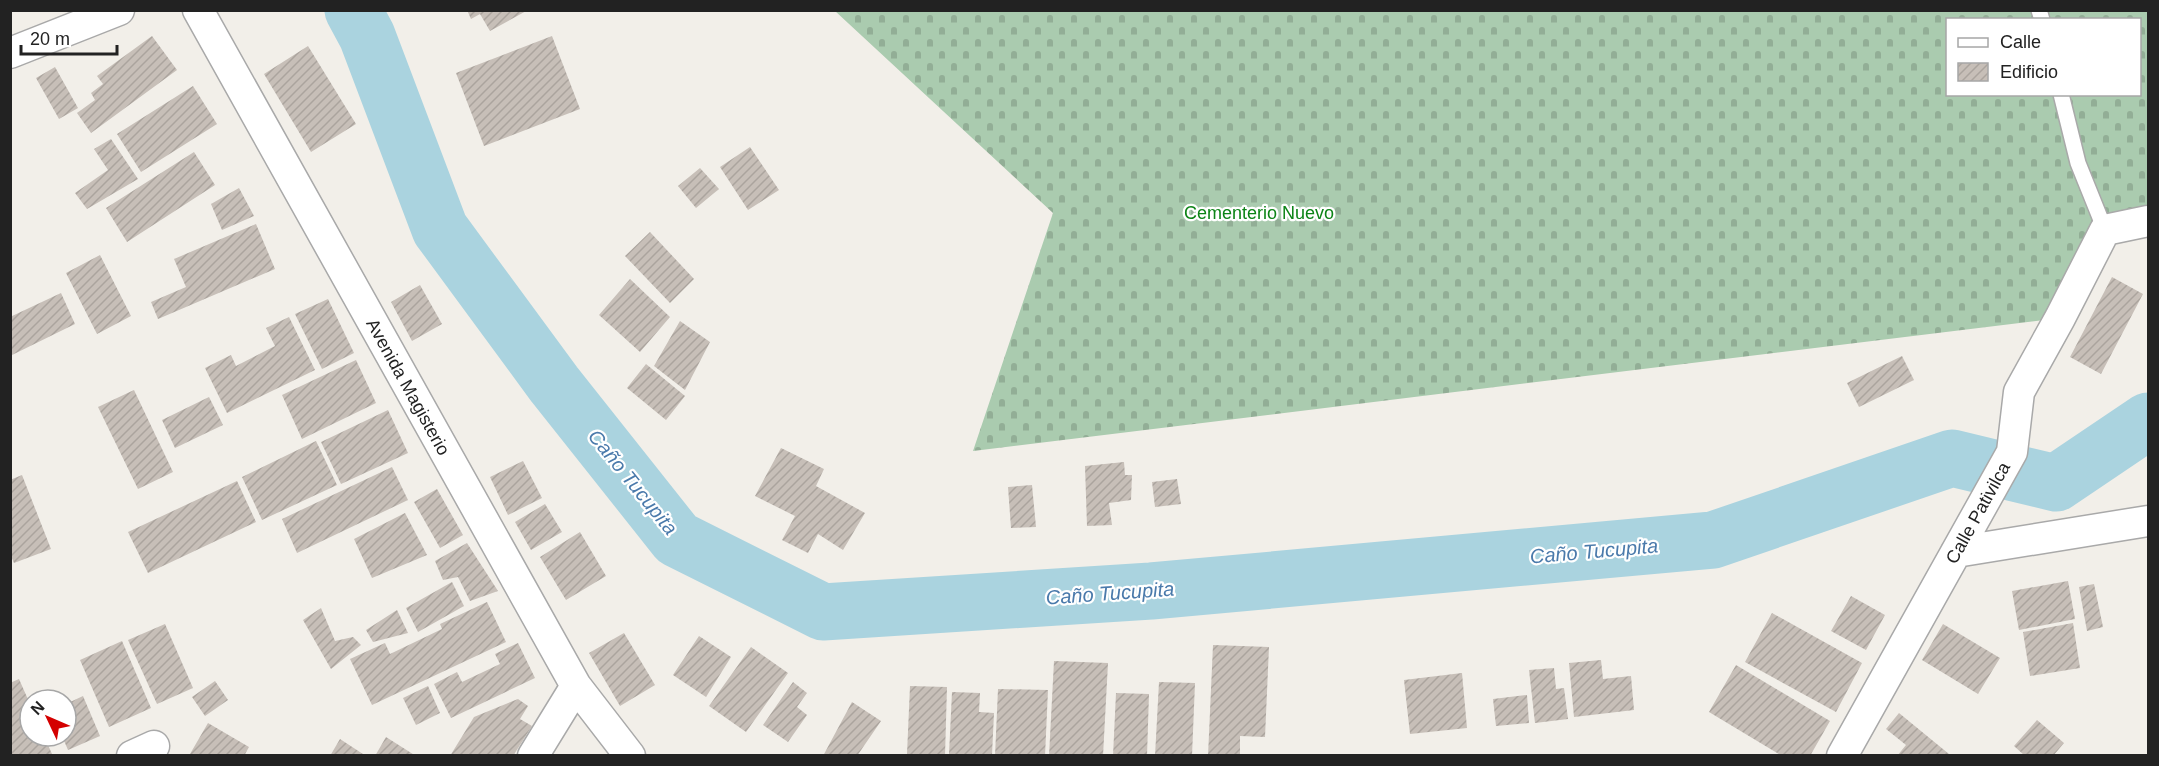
<svg xmlns="http://www.w3.org/2000/svg" width="2159" height="766" font-family="Arial,sans-serif">
<defs>
<pattern id="cemetery-stones" width="16" height="16" patternUnits="userSpaceOnUse" patternTransform="scale(1.5)"><rect width="16" height="16" fill="#aacbaf"/><path d="M2 7V4a2 2 0 0 1 4 0v3zM10 15v-3a2 2 0 0 1 4 0v3z" fill="#92ae96"/></pattern>
<pattern id="building-hatch" width="6" height="6" patternUnits="userSpaceOnUse" patternTransform="scale(1.5)"><rect width="6" height="6" fill="#c7bfb8"/><path d="M-1 1l2-2M0 6l6-6M5 7l2-2" fill="none" stroke="#aba49e"/></pattern>
</defs>
<rect width="100%" height="100%" fill="#f2efe9"/>
<!-- cemetery -->
<path fill="url(#cemetery-stones)" fill-rule="evenodd" d="M835,11H2148V221L2105,230L2060,318L973,451L1053,213ZM1948,20H2140V94H1948Z"/>
<g fill="none" stroke-linecap="round" stroke-linejoin="round">
<!-- river -->
<path stroke="#aad3df" stroke-width="57" d="M353,10L367,36L440,229L554,384L677,539L823,612L1151,591L1713,540L1952,458L2056,483L2148,421"/>
</g>
<!-- building -->
<path fill="url(#building-hatch)" d="M467,10H528L490,31L480,14L471,19Z
M152,36L177,70L91,133L77,113L95,100L91,93L103,84L97,76Z
M552,36L580,109L484,146L456,73Z
M308,46L356,124L311,152L264,74Z
M55,67L78,108L59,119L36,78Z
M193,86L217,124L141,172L117,134Z
M111,139L138,179L87,209L75,193L108,170L94,149Z
M750,147L779,190L748,210L720,167Z
M194,152L215,185L127,242L106,208Z
M700,168L719,189L696,208L678,186Z
M239,188L254,216L222,230L211,204Z
M256,224L275,269L158,319L151,302L186,287L174,259Z
M650,232L694,279L670,303L625,256Z
M100,255L131,316L97,334L66,273Z
M2112,277L2143,294L2101,374L2070,357Z
M630,279L670,317L640,352L599,315Z
M420,285L442,324L412,341L391,302Z
M61,293L75,324L10,356V317Z
M328,299L354,353L322,369L295,314Z
M289,317L315,370L227,413L205,368L231,355L236,366L275,346L266,328Z
M680,321L710,342L685,390L654,366Z
M1902,356L1914,380L1859,407L1847,383Z
M356,360L376,403L302,439L282,395Z
M646,364L685,396L666,420L627,388Z
M134,390L173,472L138,489L98,407Z
M209,397L223,425L175,448L162,420Z
M388,410L408,453L341,484L321,442Z
M316,441L337,485L262,520L242,477Z
M781,448L824,469L816,486L865,513L843,550L818,534L808,553L782,540L795,516L755,496Z
M523,461L542,498L508,515L490,477Z
M1124,462L1125,475H1132L1131,500L1109,503L1112,525L1087,526L1085,466Z
M392,467L408,500L297,553L282,519Z
M22,475L51,549L14,563L10,554V480Z
M1177,479L1181,504L1155,507L1152,482Z
M237,481L256,522L148,573L128,532Z
M1032,485L1036,527L1011,528L1008,487Z
M437,489L463,535L440,548L414,502Z
M545,504L562,532L531,550L515,522Z
M405,513L427,555L372,578L354,539Z
M580,532L606,576L566,600L540,557Z
M467,543L498,591L470,601L458,577L443,580L435,561Z
M2068,581L2075,619L2019,630L2012,591Z
M452,582L464,606L418,632L406,608Z
M2094,584L2103,627L2087,631L2079,587Z
M1851,596L1885,615L1866,650L1831,631Z
M487,602L506,642L372,705L350,659L385,643L390,654L442,629L440,624Z
M321,608L335,641L353,637L361,645L331,669L303,620Z
M397,610L408,633L373,642L366,630Z
M1772,613L1862,663L1836,712L1745,662Z
M2073,623L2080,668L2030,676L2023,632Z
M165,624L193,688L157,704L128,640Z
M1943,624L2000,658L1978,694L1922,660Z
M624,633L655,685L620,706L589,653Z
M699,636L731,657L706,697L673,675Z
M122,641L151,708L109,727L80,660Z
M518,643L535,678L451,718L434,684L457,672L462,682L500,664L495,654Z
M1213,645L1269,647L1265,737L1240,736V756H1208Z
M751,647L788,673L746,732L709,706Z
M1601,660L1603,679L1631,676L1634,710L1574,717L1569,663Z
M1054,661L1108,663L1103,756H1049Z
M1736,665L1830,721L1810,756H1782L1709,712Z
M1554,668L1556,689L1564,688L1568,719L1535,723L1529,670Z
M1462,673L1467,728L1410,734L1404,680Z
M19,679L30,704V736H44L52,754L49,756H10V683Z
M215,681L228,700L205,716L192,697Z
M793,682L807,693L797,707L807,715L788,742L763,725Z
M1159,682L1195,683L1192,756H1155Z
M428,686L440,713L416,725L403,698Z
M910,686L947,687L945,756L907,754Z
M998,689L1048,690L1045,756H995Z
M952,692L980,693L979,712L994,713L992,755L949,754Z
M1116,693L1149,694L1147,756H1113Z
M1527,695L1529,723L1496,726L1493,699Z
M83,696L100,736L68,750L62,736H66V704Z
M518,699L528,706L520,719L532,726L513,756H450L474,717Z
M852,702L881,721L857,756H823Z
M1899,713L1949,754L1948,756H1897L1906,745L1886,729Z
M2037,720L2064,743L2053,756H2025L2014,746Z
M208,723L249,747L244,756L190,754Z
M386,737L416,756H375Z
M340,739L366,756H330Z"/>
<g fill="none" stroke-linecap="round" stroke-linejoin="round">
<!-- service casing -->
<g stroke="#a9a9a9" stroke-width="18">
<path id="service" d="M2039,10L2042,20
M2061,94L2078,163L2105,230"/>
</g>
<!-- minor casing -->
<g stroke="#a9a9a9" stroke-width="33">
<path id="minor" d="M198,10L576,686L630,756
M10,53L119,10
M1956,552L2148,521
M132,756L154,746
M533,756L576,686
M1842,756L2012,452L2019,392L2060,318L2105,230L2148,221"/>
</g>
<!-- service -->
<use href="#service" stroke="#fff" stroke-width="15"/>
<!-- minor -->
<use href="#minor" stroke="#fff" stroke-width="30"/>
</g>
<g text-anchor="middle" dominant-baseline="central" stroke-width="4.5" stroke-linejoin="round" paint-order="stroke">
<!-- park labels -->
<g font-size="18" fill="#0c8416" stroke="#fff">
<text x="1259" y="213">Cementerio Nuevo</text>
</g>
<!-- street labels -->
<g font-size="18" fill="#222" stroke="#fff">
<text transform="translate(408 387) rotate(61)">Avenida Magisterio</text>
<text transform="translate(1978 513) rotate(-61)">Calle Pativilca</text>
</g>
<!-- water labels -->
<g font-size="20" font-style="italic" fill="#4a7aab" stroke="#fff">
<text transform="translate(633 482) rotate(51)">Caño Tucupita</text>
<text transform="translate(1594 551) rotate(-5)">Caño Tucupita</text>
<text transform="translate(1110 593) rotate(-4)">Caño Tucupita</text>
</g>
</g>
<!-- border -->
<rect width="2159" height="766" fill="none" stroke="#222222" stroke-width="24"/>
<!-- legend -->
<rect x="1946" y="18" width="195" height="78" fill="#ffffff" stroke="#a7a7a7" stroke-width="1.5"/>
<rect x="1958" y="38" width="30" height="9" fill="#ffffff" stroke="#a7a7a7" stroke-width="1.5"/>
<text x="2000" y="48" font-size="18" fill="#222222">Calle</text>
<rect x="1958" y="63" width="30" height="18" fill="url(#building-hatch)" stroke="#a7a7a7" stroke-width="1.5"/>
<text x="2000" y="78" font-size="18" fill="#222222">Edificio</text>
<!-- north arrow -->
<g transform="translate(48 718) rotate(314)"><circle r="28" fill="#ffffff" stroke="#a7a7a7" stroke-width="1.5"/>
<path d="M0-4.5L10 22L0 15L-10 22Z" fill="#d40000"/>
<text y="-9" font-size="16" font-weight="bold" text-anchor="middle" fill="#222222">N</text>
</g>
<!-- scale -->
<path d="M21 45v9h96v-9" fill="none" stroke="#222222" stroke-width="3"/>
<text x="30" y="45" font-size="18" fill="#222222" stroke="#ffffff" stroke-width="4.5" paint-order="stroke">20 m</text>
</svg>
